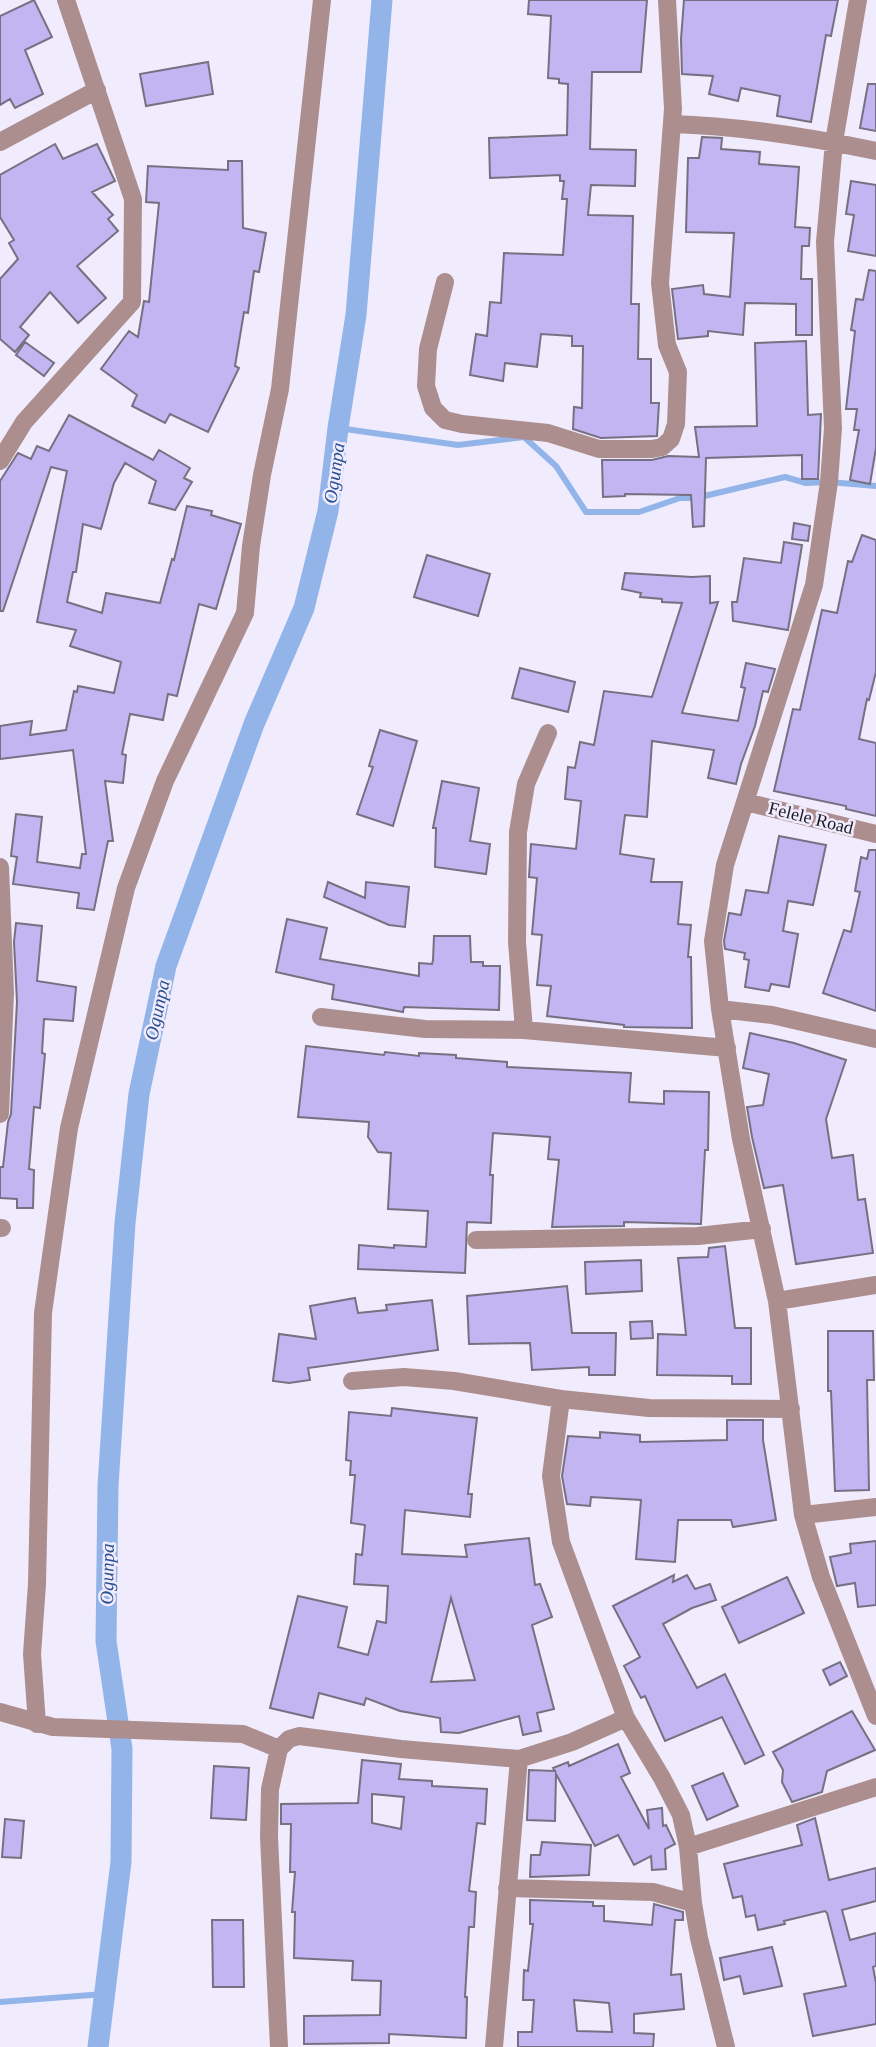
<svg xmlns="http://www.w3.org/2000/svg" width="876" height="2047" font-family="Georgia,serif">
<rect width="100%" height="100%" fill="#f0ecfd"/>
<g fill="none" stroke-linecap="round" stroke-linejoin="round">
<!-- stream -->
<path stroke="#93b4e9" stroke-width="6" d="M338,428L458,445L524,437L556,466L586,512H639L680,498H696L785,477L806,483L829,482L876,486
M0,2002L104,1994"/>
<!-- canal -->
<path stroke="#93b4e9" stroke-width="21" d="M98,2047L121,1862L122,1749L106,1641L108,1486L125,1223L139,1094L166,966L254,724L304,608L328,511L338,428L356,315L382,0"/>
</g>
<!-- building -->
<path fill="#c3b5f1" stroke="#757183" stroke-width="2" fill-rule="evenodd" d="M34,0L52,37L25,50L43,94L15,108L10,99L0,105V16Z
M529,0H647L641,72H592L590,149L636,150L635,186L591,185L588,215L633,216L631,304H639L638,359H651V403H659L657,436L601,438L573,429L574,407L582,408L583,346H572V336L541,334L537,367L505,363L503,381L470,375L476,334L487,336L490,302L501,303L504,253L563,255L567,199H562L564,181H560V175L490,178L489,138L567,135L568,84L559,83V79L548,78L551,16L528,14Z
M684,0H838L831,36L826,35L811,122L777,116L780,96L741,88L738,101L709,94L713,76L682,74L681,39Z
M208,62L213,94L146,106L140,74Z
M868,84H876V131L860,128Z
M702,137L722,138L721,149L760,152L759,164L799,167L795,227L810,228L809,246H802L801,279H812V335H796V304L745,303L743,335L708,331V336L678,339L672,289L703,285L704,294L730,297L734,233L686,232L688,158H699Z
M55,144L63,159L97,144L115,181L92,192L113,215L108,219L118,231L77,266L106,298L78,323L50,292L20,327L29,335L15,352L0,339V279L18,259L9,243L14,240L0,217V175Z
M228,161H242L243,228L266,233L259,272L254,271L248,313L244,312L235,366L239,368L208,432L170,414L165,423L132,406L137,395L101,369L129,331L138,337L144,301L149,302L159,203L146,202L148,166L228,170Z
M851,181L876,185V256L848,251L854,215L846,214Z
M869,270L876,271V448L870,484L850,480L859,430H854L857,409H846L855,331L851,330L856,299L863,300Z
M806,341L808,415L821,414L818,479H802V455L706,458L704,526L693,527L691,495L625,494V496L603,497L602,460H652L668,456L699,457L695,427L757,426L755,343Z
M25,342L54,363L44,376L16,355Z
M69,415L153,460L159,450L190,468L184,478L192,482L175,510L149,503L156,481L125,463L114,483L101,529L83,524L76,572H73L67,602L102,613L106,593L160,603L172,559L174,560L187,506L212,511L211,515L241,524L216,609L199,604L177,696L168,694L163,720L130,714L122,754L126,755L123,783L105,781L113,841H108L94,910L77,908L79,893L13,884L17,857L11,856L16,814L42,817L37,862L80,868L82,854H86L73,750L0,759V726L32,721L30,735L66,730L74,691L77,692L78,686L114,693L121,662L70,646L76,630L37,622L67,471L51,467L3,611H0V481L18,453L31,459L37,446L49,451Z
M794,523L810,526L808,541L792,539Z
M862,535L876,540V672L869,700L867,699L859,739L876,743V816L846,809V806L774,791L793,709L800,710L822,610L837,613L848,561L852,562Z
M784,542L802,545L788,630L733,621L732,602H737L744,558L781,563Z
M427,555L490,574L478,616L414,597Z
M625,573L692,577L710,576V603L718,602L682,713L738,721L745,688L741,687L746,663L775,669L768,692L763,691L755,726L741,764L736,784L708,778L714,750L652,741L647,817L625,815L620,854L654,859L651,882H682L678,924L691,925L688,957H691L692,1028L624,1027V1025L547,1016L551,986L537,985L542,935L532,934L537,878L529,877L531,844L576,849L581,801L565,799L568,767L575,768L580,742L594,745L604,691L652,697L682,603L662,602V599L640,597L641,593L622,589Z
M520,668L575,682L568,712L512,698Z
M380,730L417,741L393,826L357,814L373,767L369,766Z
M442,781L479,788L470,841L490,844L486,874L435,867L436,828H433Z
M779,836L826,845L813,905L788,901L783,931L798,934L789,987L771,984L769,991L745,987L749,960L744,959L745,953L725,949L724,941L729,913L741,915L746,890L768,893Z
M869,850H876V1011L823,993L844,930L851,932L860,892L855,891L861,857L867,859Z
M328,882L365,898L366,882L409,887L405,927L389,925L324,897Z
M287,919L327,928L320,959L419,976V963L432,964L433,960L434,936H470L471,962H483V966H500L499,1010L404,1007L403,1012L332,999L334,985L276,972Z
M16,923L42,926L37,981L76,987L73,1021L44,1019L42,1053L45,1054L40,1108L34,1107L29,1169L34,1170L33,1208H17V1199L0,1198V1167H3L8,1122L11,1114L17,1002L14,942Z
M750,1033L794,1043L846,1060L826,1119L832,1158L853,1155L858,1200L865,1199L873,1253L796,1264L783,1185L764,1188L752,1137L747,1107L763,1105L769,1074L743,1068Z
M306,1046L384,1055L385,1052L419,1056V1053L456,1055V1058L507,1062V1067L631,1073L629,1102L664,1104V1091L709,1092L708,1150H705L701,1224L624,1222V1226L552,1227L559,1160L548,1159L550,1137L493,1133L490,1175H493L491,1223L467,1222L465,1273L358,1269L359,1245L394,1248V1245L426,1247L428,1211L388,1209L391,1153L378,1152L368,1137L369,1122L298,1117Z
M725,1246L735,1328H751V1384H732V1376L657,1375L658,1334L686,1335L678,1258L708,1257L709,1248Z
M641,1260L642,1291L586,1294L585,1262Z
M567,1286L572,1333H616L615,1375H589V1367L532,1370L530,1343L469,1344L467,1296Z
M355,1298L358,1313L387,1310L386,1305L432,1300L438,1350L308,1368L310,1380L289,1383L273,1381L279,1334L316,1339L310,1306Z
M652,1321L653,1338L631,1339L630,1322Z
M828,1331H873L874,1380H867L869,1490L835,1491L831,1391H828Z
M392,1408L477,1418L468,1494H472L470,1517L405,1510L402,1554L467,1557L465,1545L529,1538L535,1585L540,1584L552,1617L532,1625L554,1709L537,1713L541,1731L523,1735L519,1716L459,1733L441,1732L440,1718L400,1711L366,1698L364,1705L319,1693L313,1718L270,1708L298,1596L347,1607L338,1647L368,1655L377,1621L386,1623L388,1586L354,1584L356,1554L362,1555L365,1525L351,1523L355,1475H350L351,1461L346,1460L349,1412L391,1416ZM451,1598L475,1680L431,1682Z
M727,1420H763V1440L776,1520L733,1527L731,1520H678L675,1562L636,1559L641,1500L591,1497L590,1506L567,1504L562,1476L568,1436L600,1438V1432L640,1435V1442L727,1440Z
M876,1541V1605L858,1607L855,1583L837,1586L830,1557L851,1553L850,1544Z
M674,1575L673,1582L687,1575L695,1589L710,1584L716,1600L692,1608L663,1624L697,1688L725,1674L764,1755L745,1764L722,1717L665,1741L645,1696L641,1698L624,1666L640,1657L613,1606Z
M787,1577L804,1613L739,1643L722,1607Z
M840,1662L847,1676L830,1685L823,1670Z
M852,1711L875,1750L827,1771L822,1792L792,1802L782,1782L783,1770L773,1752Z
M618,1744L630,1773L621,1777L649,1829L647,1810L662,1808L663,1826L666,1825L675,1844L665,1849L666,1869L652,1870L651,1856L634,1865L618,1835L595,1846L556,1774L555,1821L527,1820L529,1770L555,1771L553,1768L568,1762L569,1766Z
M362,1760L401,1764L399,1779L432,1781V1786L487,1789L485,1824L477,1823L469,1891L476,1892L474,1927H469L465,1997H467L466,2038L389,2034V2043L304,2044V2016L380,2015L381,1981L352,1980L353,1961L294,1958L295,1912H292L295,1872H290L291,1824H281V1804L358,1803ZM372,1794L404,1797L401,1829L372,1823Z
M214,1766L249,1768L246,1820L211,1818Z
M723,1773L738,1806L707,1820L692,1786Z
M815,1818L829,1880L876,1868V1901L842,1910L850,1940L876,1933V1966L873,1967L876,1983V2024L813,2036L804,1994L846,1986L827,1913L825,1911L784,1921L785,1924L758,1930L755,1915L746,1917L742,1896L733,1898L724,1864L802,1845L797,1825Z
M5,1819L24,1821L21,1858L2,1857Z
M542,1842L591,1845L589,1875L530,1877L531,1855H540Z
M530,1900L593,1902V1906H604V1921L652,1925L654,1904L683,1912V1920H675L671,1975L681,1974L684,2009L634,2014V2033L654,2034L653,2047H518V2032H532L534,2000H523L524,1970L528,1971L533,1924H530ZM574,2000L609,2003L612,2032L577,2031Z
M212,1920H243L244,1987H213Z
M772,1947L782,1986L744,1994L740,1976L724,1980L720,1958Z"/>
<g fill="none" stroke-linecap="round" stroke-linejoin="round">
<!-- minor -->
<path stroke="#ad8e8f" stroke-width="18" d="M858,0L834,142L825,242L833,428L829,482L814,585L725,865L713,941L720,1009L741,1139L777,1301L803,1515L821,1577L876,1716
M672,124C740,126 809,137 876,151
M0,142L97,90
M445,282L428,349L426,386L433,408L445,420L462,424L548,433L599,449H652L662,447L671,439L676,424L678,372L667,345L660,283L673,109L667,0
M0,461L24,422L132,302L133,199L66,0
M746,802L876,834
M0,867L5,993L0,1114
M720,1009L772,1015L876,1039
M321,1017L425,1029L524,1030L727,1048
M524,1030L517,942L518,832L526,784L548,733
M0,1228H2
M476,1240L698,1236L762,1229
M777,1301L876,1285
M352,1381L404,1377L454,1381L561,1399L649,1408L791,1409
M561,1399L551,1476L561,1542L626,1718L662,1778L681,1815L688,1847L693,1903L699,1938L726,2047
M803,1515L876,1507
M0,1712L53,1727L243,1734L279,1749
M37,1724L32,1654L37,1584L43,1313L69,1128L126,888L165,781L245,613L251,546L262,475L280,389L322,0
M688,1847L876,1787
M507,1888L653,1892L693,1903
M279,2047L269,1837L270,1789L279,1749L289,1739L299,1736L401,1749L519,1759L572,1742L626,1718
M494,2047L519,1759"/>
</g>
<g text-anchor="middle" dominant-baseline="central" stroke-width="5" stroke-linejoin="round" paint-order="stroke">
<!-- street labels -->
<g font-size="18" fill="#1b1920" stroke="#f0ecfd">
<text transform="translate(811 818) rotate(14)">Felele Road</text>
</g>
<!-- water labels -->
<g font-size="19" font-style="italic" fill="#295090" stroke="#f0ecfd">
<text transform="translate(334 473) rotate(-82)">Ogunpa</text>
<text transform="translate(157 1010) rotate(-78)">Ogunpa</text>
<text transform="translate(107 1574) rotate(-89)">Ogunpa</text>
</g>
</g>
</svg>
